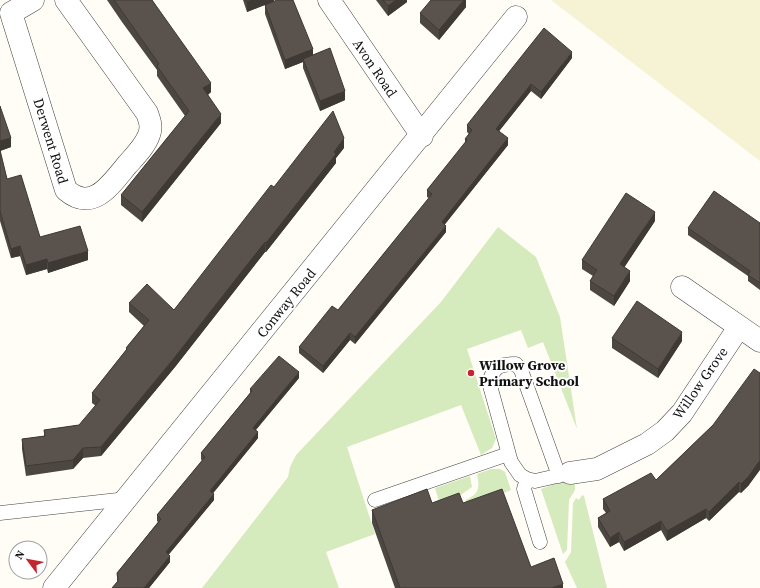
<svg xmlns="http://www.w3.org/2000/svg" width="760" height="588" font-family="'Source Serif 4',serif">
<rect width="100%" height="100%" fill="#fffdf5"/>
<!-- farmland -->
<path fill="#f6f3d4" d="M551,0H760V161Z"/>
<!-- green -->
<path fill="#d5ebbd" d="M498,227L536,257L560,317L577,429L543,342L528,348L521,330L467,349L496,439L492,448L481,455L461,405L347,447L375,534L326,552L339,588H202L288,477L290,467L296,455L441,302Z
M491,469H500L505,472L511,490L476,504H466V500C479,493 480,489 477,474Z
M470,476L472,487L462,494L454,505L442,499L439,501L435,488Z
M565,480L575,482V490L569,500L567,550L563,554L541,489Z
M582,495L584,496L607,588H577L565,562L571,552L573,503L576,498L579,500Z"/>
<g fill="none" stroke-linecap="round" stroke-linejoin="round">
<!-- service casing -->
<g stroke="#444" stroke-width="15">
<path id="service" d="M559,476L521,370L516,364C500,364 494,366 489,382L511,462L520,475L527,479L535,481L570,473
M527,479L524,489L540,542
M375,500L508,454
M0,513L127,499"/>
</g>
<!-- minor casing -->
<g stroke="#444" stroke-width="23">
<path id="minor" d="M33,0L11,13L66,190C93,213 111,184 127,165C135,156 145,146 149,135C152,127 150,121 147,113L66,0
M329,0L422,136
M682,287L760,341
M570,473L597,469L647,444L665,431L682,413L739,327
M54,588L516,17"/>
</g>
<!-- service -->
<use href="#service" stroke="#fff" stroke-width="14"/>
<!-- minor -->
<use href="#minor" stroke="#fff" stroke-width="22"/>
</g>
<!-- wall -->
<path fill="#4d4742" d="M107,0H152L211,92L208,95L221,123L142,222L121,205V195L185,116L157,76V70L122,22Z
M243,0H274V1L345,100L320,111L303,68V62L285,69L265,14V5L247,12Z
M376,0H407V2L388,16Z
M466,0V7L439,40L420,23V13Z
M572,58L541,99L531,91L499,131L508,145L445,224L446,232L355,344L350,340L323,373L299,353V347L338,310L429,198L427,197V190L465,143V139L469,134L467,132V125Z
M0,106L11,147L0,151L7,179L40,237L88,260L48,273L47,269L26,275L20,256L11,258L0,221Z
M344,148L336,158V163L266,252H265L175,367L101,456L83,458L73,469L26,476L22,449V439L44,436V430L79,425L96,406L92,403V393L126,350V348L144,326L129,312V303L174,310L274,187Z
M655,221L624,267L630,281L614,306L590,290V281L593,276L582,269V260Z
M760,223V290L748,281V276L688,235V228Z
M612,338L682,341L658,378L612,348Z
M299,378L256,430L258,438L213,493L214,500L168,555L170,562L149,588H112L117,582V573L158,522L157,521V515L202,461L201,459V453L250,393V389Z
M713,425L749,485L741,493L739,492L709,521L706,518L667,541L661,530L624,551L619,542L610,547L598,527V518L606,513L603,509V499L656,480Z
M432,503H463L531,567L563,588H395L372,523V510Z"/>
<!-- shaded-wall -->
<path fill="#3f3936" d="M253,0H274V1L247,12V2Z
M396,0H407V2L388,16V6Z
M464,0H466V7L439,40V30Z
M313,49V58L303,59V62L285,69V60Z
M572,52V58L541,99V92Z
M211,83V92L203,98V88Z
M531,84V91L496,135V129Z
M345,91V100L320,111V101Z
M221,114V123L142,222V212Z
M11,138V147L0,151V141Z
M344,138V148L336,158V163L266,252V243Z
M508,138V145L442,228V222Z
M655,212V221L620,274V264Z
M446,226V232L355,344V337Z
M265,242V252L175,367L101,456V447Z
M20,246V256L11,258V249Z
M88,251V260L48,273V263Z
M47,259V269L26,275V265Z
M630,271V281L614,306V296Z
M682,332V341L658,378V369Z
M350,333V340L323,373V366Z
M299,372V378L253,433V428Z
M258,432V438L210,497V491Z
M83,448V458L73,469V460Z
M760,460V470L749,485L741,493V484Z
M739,482V492L709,521V512Z
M214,494V500L166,558V552Z
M706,509V518L667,541V531Z
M661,521V530L624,551V542Z
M619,532V542L610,547V538Z
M170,556V562L149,588H144Z
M563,584V588H552Z"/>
<!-- building -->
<path fill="#5a524d" stroke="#3f3936" d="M114,0H152L211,83L203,88L221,114L142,212L121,195L189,111L157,66L159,64Z
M246,0H253L247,2Z
M277,0H293L313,49L285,60L265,5Z
M383,0H396L388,6Z
M431,0H464L439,30L420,13Z
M544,28L572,52L541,92L531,84L496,129L508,138L442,222L446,226L355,337L350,333L323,366L299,347L332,306L338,310L432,194L427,190L467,140L465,139L472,130L467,125Z
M330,48L345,91L320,101L303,59Z
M0,106L11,138L0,141Z
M333,111L344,138L334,152L336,154L266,243L265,242L175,357L101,447L83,448L73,460L26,466L22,439L45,436L44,430L79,425L100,400L92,393L127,349L126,348L149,320L129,303L147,284L174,310L271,185L274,187Z
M0,150L7,179L21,175L40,237L80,226L88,251L48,263L47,259L26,265L20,246L11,249L0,211Z
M714,191L760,223V283L748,275L750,271L688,228Z
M626,193L655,212L620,264L630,271L614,296L590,281L597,270L582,260Z
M637,301L682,332L658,369L612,338Z
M279,356L299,372L253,428L258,432L210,491L214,494L166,552L170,556L144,588H112L118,581L117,573L161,519L157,515L205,457L201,453L252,391L250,389Z
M754,369L760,373V460L749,476L741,484L739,482L709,512L706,509L667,531L661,521L624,542L619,532L610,538L598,518L610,511L603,499L651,473L656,480L713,425Z
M427,489L432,503L459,493L463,503L502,489L531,567L554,558L563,584L552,588H400L372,510Z"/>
<!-- markers -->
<circle fill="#c4262e" stroke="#fff" stroke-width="1.5" cx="471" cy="373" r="4"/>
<g text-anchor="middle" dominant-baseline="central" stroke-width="4" stroke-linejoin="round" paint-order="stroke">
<!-- street labels -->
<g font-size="14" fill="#111" stroke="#fff">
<text transform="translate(375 68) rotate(56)">Avon Road</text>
<text transform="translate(51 141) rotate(73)">Derwent Road</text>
<text transform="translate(286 303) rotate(-51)">Conway Road</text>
<text transform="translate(700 383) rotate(-55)">Willow Grove</text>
</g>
<!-- poi labels -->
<g font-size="14" font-weight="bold" fill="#111" stroke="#fff" text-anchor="start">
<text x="479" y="365">Willow Grove<tspan x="479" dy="16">Primary School</tspan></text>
</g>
</g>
<!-- north arrow -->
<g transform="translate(28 560) rotate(302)"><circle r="19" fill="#ffffff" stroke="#a0a0a0"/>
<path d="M0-3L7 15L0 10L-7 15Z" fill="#c4262e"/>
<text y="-6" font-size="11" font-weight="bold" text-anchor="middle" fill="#111111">N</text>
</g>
</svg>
